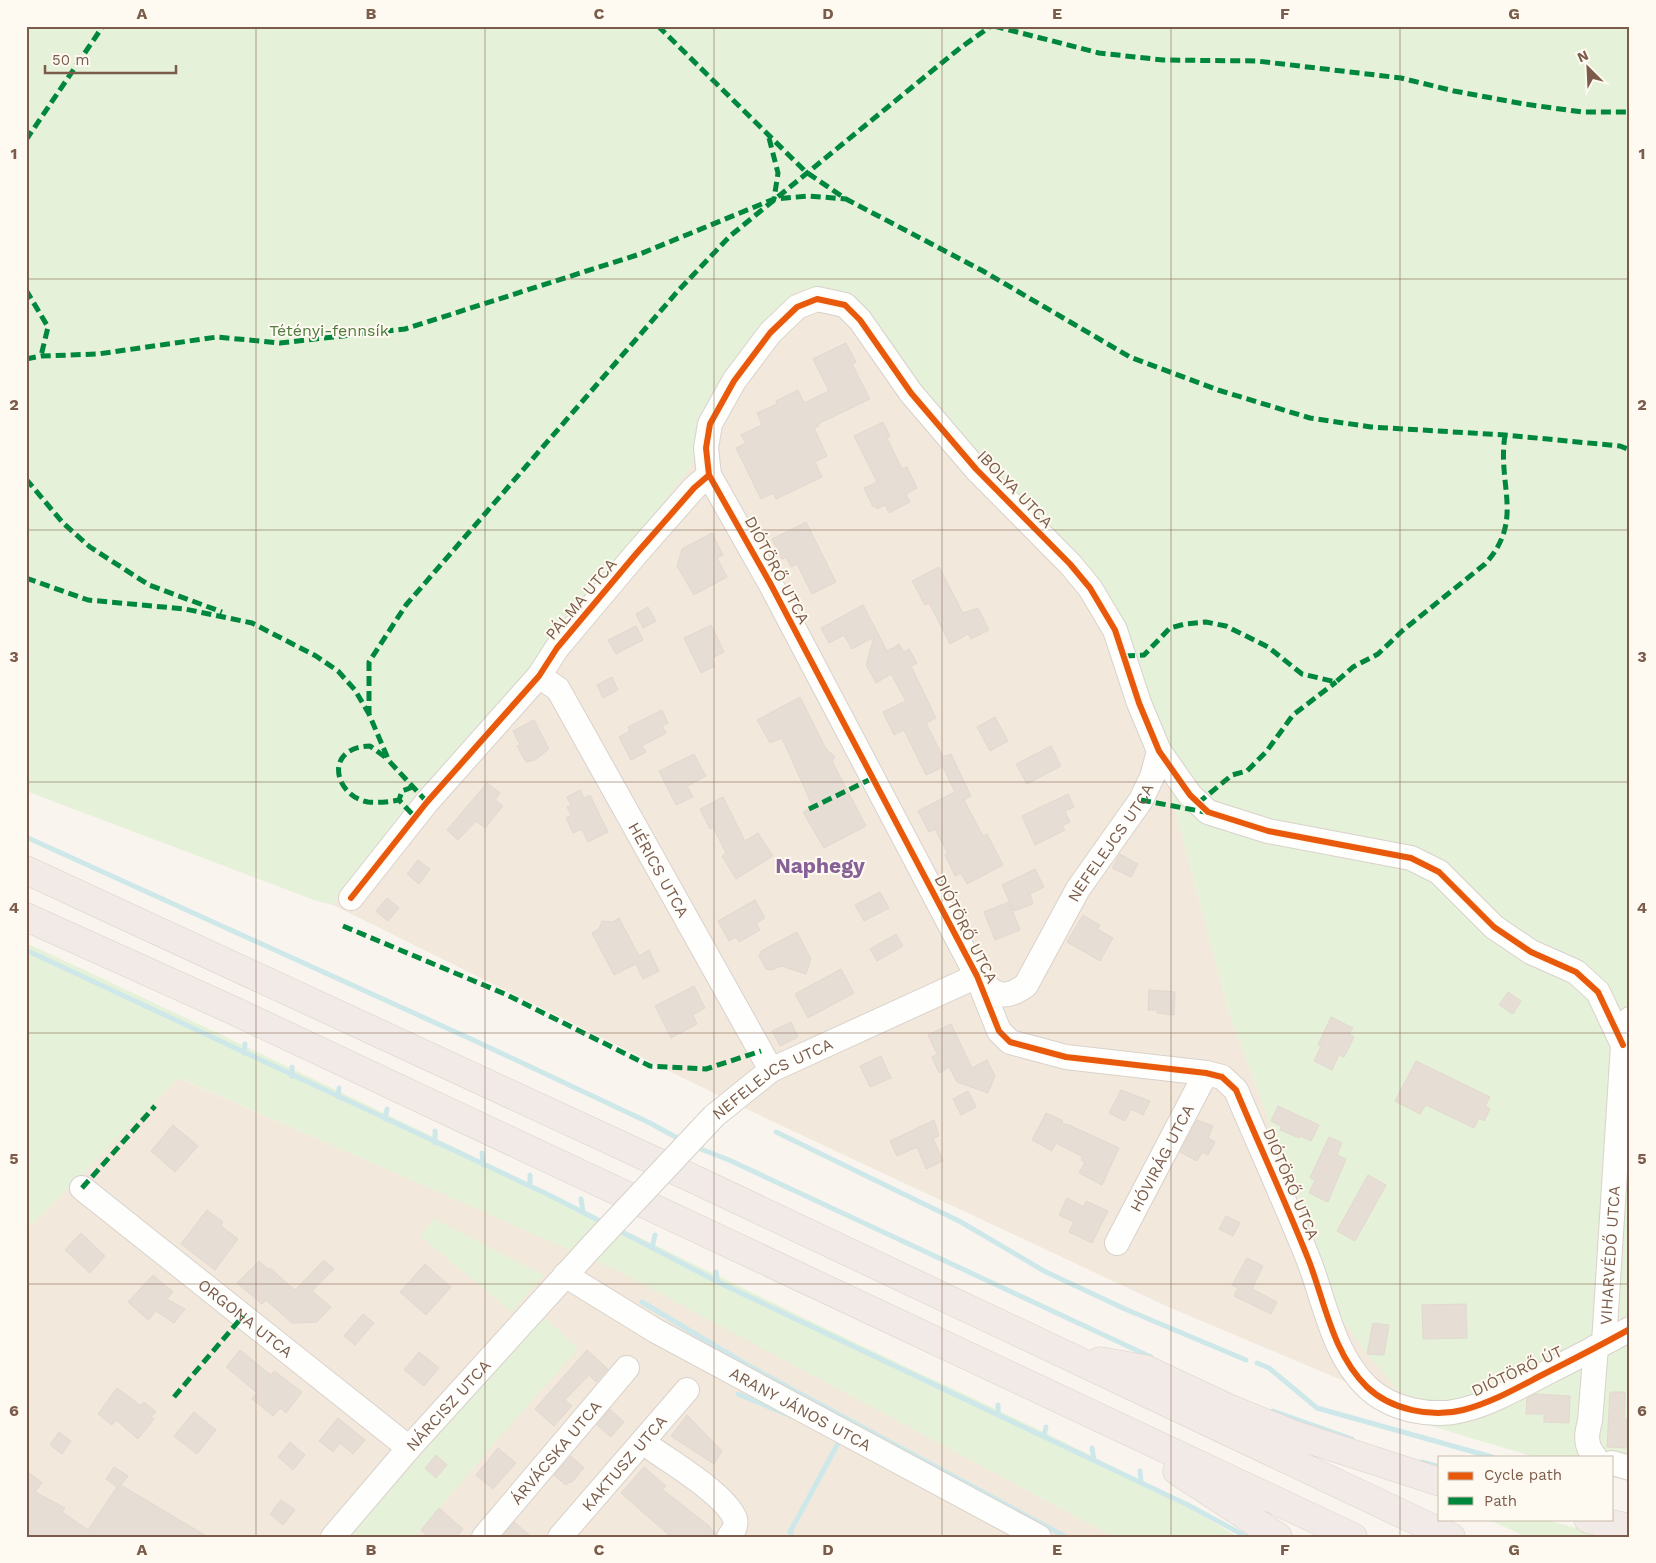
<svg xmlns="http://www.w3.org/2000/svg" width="1656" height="1563" font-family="'Work Sans',sans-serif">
<rect width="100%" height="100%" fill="#f9f5ee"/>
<!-- residential -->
<path fill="#f2e8db" d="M840,265L954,427L1109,595L1167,779L1229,1012L1342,1319L1367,1354L1417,1412L1164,1305L742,1107L333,905L314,900L616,446L726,306Z
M178,1078L618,1270L1114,1537H26V1230Z"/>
<!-- green -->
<path fill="#e5f1d8" d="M26,26H1630V1481L1612,1477V1457H1534L1428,1425L1367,1354L1342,1319L1229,1012L1167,779L1109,595L954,427L950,428L855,304L830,287L794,292L742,351L704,416L692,465L624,554L333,905L314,900L26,791Z
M26,943C287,1064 544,1191 802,1317C948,1389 1098,1451 1238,1537H1114L618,1271L179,1078L26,1230Z
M434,1219L544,1275L512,1312L420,1236Z
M547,1319L578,1349L497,1440L415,1537H349L536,1324Z
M1488,1519H1542L1612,1537H1526Z"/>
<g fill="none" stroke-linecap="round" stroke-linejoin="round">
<!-- stream -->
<path stroke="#cee8ea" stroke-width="5" d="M26,837L471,1039L650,1123L681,1140
M26,950L545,1193L604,1223
M244,1053L245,1044
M292,1076V1067
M338,1097L339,1088
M385,1119L387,1109
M435,1131V1143
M776,1132L961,1222L1044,1271L1125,1309L1246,1360
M693,1146L729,1160L1151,1357
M482,1153L483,1165
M530,1175V1186
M581,1199L583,1212
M616,1229L720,1283L1188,1505L1247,1537
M652,1248L655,1235
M716,1272L718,1282
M642,1302L749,1366L1066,1537
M1257,1363L1269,1368L1317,1408L1492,1457
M738,1394L791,1416
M998,1405V1415
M1273,1411L1352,1439
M1044,1436L1046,1427
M1092,1448L1094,1460
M1422,1462L1440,1467
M1140,1471L1141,1482
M792,1537L790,1532L841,1438"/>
</g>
<!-- building -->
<path fill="#e6ddd5" stroke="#e3d8cf" d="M846,343L856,362L852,364L870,399L818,424L819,426L814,428L827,456L815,462L822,477L776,499L773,493L761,499L736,448L746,443L741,435L762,425L757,413L777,404L776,401L798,390L804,403L829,391L813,359Z
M883,422L890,436L887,438L902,469L907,467L917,488L906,494L910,502L889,513L885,505L877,509L875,506L873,507L864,488L877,482L854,436Z
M806,522L836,582L812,594L797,564L791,567L786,557L782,559L772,539Z
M712,533L723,555L717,558L727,577L694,595L677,566L682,549Z
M939,567L963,613L978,608L989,630L971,639L968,634L950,644L929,603L925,605L912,581Z
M863,605L887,651L899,644L904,652L909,649L917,663L911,666L936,718L926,723L943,757L951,754L971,796L964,800L983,836L987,834L1003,865L967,884L961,873L955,876L945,855L948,854L935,829L929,832L918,811L955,792L943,767L926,775L904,730L894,735L883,712L906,701L891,674L876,683L866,665L874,637L852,649L844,635L829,643L821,628Z
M648,607L656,621L643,628L636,614Z
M711,625L724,652L712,658L715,666L701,673L684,638Z
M636,626L643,640L616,654L608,640Z
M612,677L618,690L603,698L597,685Z
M800,697L826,749L835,757L832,761L866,826L824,848L803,812L813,807L782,738L770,743L757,720Z
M662,710L668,723L662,726L666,733L642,746L646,752L631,760L619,737L630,731L628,727Z
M995,717L1008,741L990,751L977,727Z
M534,720L549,749L535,760L526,762L517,746L520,745L513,731Z
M1051,746L1061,766L1027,784L1016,764Z
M694,754L706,776L687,786L693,797L676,805L659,771Z
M487,783L500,793L495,800L503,806L485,828L476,821L458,840L447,830Z
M580,790L584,798L590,795L608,832L588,842L582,829L573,833L566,818L571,815L567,807L571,805L567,797Z
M1068,794L1074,807L1065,811L1070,822L1062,826L1065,830L1035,845L1022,816Z
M723,797L745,841L758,833L773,856L736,879L722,856L726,853L713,827L710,829L700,809Z
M1120,854L1138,864L1131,877L1112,868Z
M418,860L430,869L419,884L407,874Z
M1035,869L1044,887L1030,894L1033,904L1014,911L1002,885Z
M880,892L889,908L864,921L855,905Z
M387,898L399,908L388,921L376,911Z
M755,900L765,918L756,923L760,930L739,942L736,937L729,941L718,921Z
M1009,902L1020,930L995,940L984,912Z
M1083,915L1100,925L1097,929L1113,938L1100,961L1067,942Z
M619,918L639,956L649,950L659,971L643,979L636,964L614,975L592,933L599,929L602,921L613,922Z
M797,932L811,959L806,974L781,966L772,970L766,969L759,956L761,951Z
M896,934L903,946L877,961L870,949Z
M841,969L854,993L808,1018L795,994Z
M694,986L705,1008L693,1015L697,1024L671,1038L655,1006Z
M1149,990L1175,992L1174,1015L1157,1013V1010H1148Z
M1508,992L1521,1001L1513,1014L1499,1005Z
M1331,1017L1353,1028L1349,1034L1354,1037L1344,1057L1339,1055L1332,1070L1314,1061L1321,1046L1318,1045Z
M791,1022L798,1037L780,1046L772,1031Z
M951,1024L972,1068L987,1060L995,1076L988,1093L957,1082L949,1067L939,1073L932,1057L937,1054L928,1035Z
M881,1056L891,1078L870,1087L860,1066Z
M1416,1061L1490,1097L1485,1106L1490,1109L1484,1121L1479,1118L1474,1128L1426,1105L1420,1114L1395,1101Z
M1121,1090L1150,1101L1143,1115L1131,1109L1125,1121L1109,1113Z
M968,1091L976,1107L961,1115L953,1099Z
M1278,1106L1319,1125L1311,1141L1300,1136L1299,1138L1280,1130L1281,1126L1271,1121Z
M1046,1113L1062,1120L1063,1124L1069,1125L1119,1148L1102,1185L1079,1173L1085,1162L1081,1160L1083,1157L1056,1143L1052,1151L1032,1140Z
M934,1120L939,1136L933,1138L943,1161L926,1169L917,1147L897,1156L890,1141Z
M1197,1120L1213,1126L1208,1138L1215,1142L1208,1155L1202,1152L1197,1161L1180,1152Z
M173,1125L198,1146L175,1172L151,1151Z
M1329,1137L1342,1143L1337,1155L1346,1159L1328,1202L1309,1193L1315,1180L1310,1178Z
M1368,1175L1386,1185L1355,1241L1337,1231Z
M1067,1198L1084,1207L1086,1201L1108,1211L1092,1243L1069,1232L1074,1222L1059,1215Z
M207,1210L223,1222L221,1226L238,1239L215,1270L181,1244Z
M1226,1216L1240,1223L1233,1236L1219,1229Z
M81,1233L105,1256L90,1273L65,1250Z
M1247,1258L1263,1266L1252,1289L1277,1302L1271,1314L1234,1296L1238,1288L1232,1285Z
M324,1260L334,1269L312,1291L331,1307L317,1322L292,1323L266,1300L262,1304L237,1283L259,1261L269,1270L270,1268L295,1290Z
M425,1264L451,1287L426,1315L400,1292Z
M153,1275L173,1292L167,1299L185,1309L174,1323L156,1311L148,1320L128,1302Z
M1466,1304L1467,1338L1423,1339L1422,1305Z
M363,1314L374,1323L355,1345L344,1336Z
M1373,1323L1389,1325L1384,1355L1367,1354Z
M240,1350L271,1375L274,1371L302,1392L286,1413L280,1408L273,1416L252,1399L257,1393L226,1367Z
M587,1350L608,1369L596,1382L589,1375L565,1400L572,1406L554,1426L535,1409Z
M419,1352L439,1368L424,1386L404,1370Z
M117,1388L141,1406L144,1402L156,1412L151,1417L154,1419L138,1439L116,1420L112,1425L98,1414Z
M1610,1392H1625L1624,1419H1630L1629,1448L1607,1447Z
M1535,1394L1570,1396L1569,1423L1544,1422V1414H1526L1527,1398Z
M610,1409L624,1422L611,1437L597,1425Z
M194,1412L216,1430L197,1454L174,1436Z
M687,1415L722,1451L714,1464L671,1436Z
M338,1418L365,1440L353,1454L340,1443L333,1452L319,1441Z
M59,1432L71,1441L62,1454L50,1445Z
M290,1442L305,1455L293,1470L278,1457Z
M498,1448L516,1463L493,1489L476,1475Z
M436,1455L447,1465L436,1478L425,1468Z
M571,1456L584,1468L571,1483L569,1482L566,1485L554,1475Z
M114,1467L128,1476L121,1485L208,1537H33L26,1532V1470L42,1483L35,1492L65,1508L62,1512L88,1530L117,1487L106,1479Z
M644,1467L666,1486L662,1489L709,1526L716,1534V1537H671L621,1493Z
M281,1500L295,1510L283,1525L270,1514Z
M439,1508L463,1529L456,1537H428L421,1530Z
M514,1522L532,1537H502Z"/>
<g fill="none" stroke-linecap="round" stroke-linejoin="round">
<!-- minor casing -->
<g stroke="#d9d2cc" stroke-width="26">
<g id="minor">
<path d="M709,475L770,583L977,976L999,1031L1010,1042L1066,1057L1206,1073L1222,1077L1236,1090C1260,1147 1286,1203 1309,1261C1325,1303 1333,1354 1367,1387C1391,1410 1432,1418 1463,1410C1491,1403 1517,1388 1542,1375C1572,1360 1601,1345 1630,1329"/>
<path id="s1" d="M539,676L558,689L771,1070"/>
<path d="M351,898L427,802L539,676L557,648L636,554L694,488L709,475L706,448L710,424L734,381L770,333L797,307L817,299L845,305L860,320L911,393L976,469L1070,564L1090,588L1115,630L1139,703L1159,751L1190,795L1208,812L1268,831L1411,858L1439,872L1494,927L1531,952L1576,972L1598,992L1623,1045"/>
<path id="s2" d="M977,976C994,995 1003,1002 1026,985L1078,889L1141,800L1152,777L1159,751"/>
<path id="s3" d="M714,1116L771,1070L977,976"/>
<path id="s4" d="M82,1188L409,1448"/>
<path id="s5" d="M1117,1243L1206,1073"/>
<path id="s6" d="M565,1275L656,1331L1039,1537"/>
<path id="s7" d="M1604,1343L1623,1045L1630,1019"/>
<path d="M654,1450C674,1464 727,1496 735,1519C737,1526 733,1532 729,1537"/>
<path d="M1595,1457C1585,1446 1586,1435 1590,1421L1596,1347"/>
<path d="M1612,1463L1630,1468"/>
<path id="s8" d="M333,1537L409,1448L594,1244"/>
<path id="s9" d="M484,1537L627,1368"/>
<path id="s10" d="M560,1537L687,1390"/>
</g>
</g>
<!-- highway casing -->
<g stroke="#dad1ca" stroke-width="29">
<path id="highway" d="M26,870L696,1180L1451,1537
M26,917L230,1009L1353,1537
M1100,1361L1145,1369L1226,1407L1292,1434L1440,1482
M1177,1471L1278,1537
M1588,1519L1630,1528"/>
</g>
<!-- minor -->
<use href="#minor" stroke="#fefefc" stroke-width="24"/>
<!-- highway -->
<use href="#highway" stroke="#f2eae6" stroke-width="28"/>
<!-- minor-bridge casing -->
<g stroke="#d9d2cc" stroke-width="26" stroke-linecap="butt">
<path id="minor-bridge" d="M594,1244L714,1116"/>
</g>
<!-- minor-bridge -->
<use href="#minor-bridge" stroke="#fefefc" stroke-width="24"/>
<!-- quiet -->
<path stroke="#00873e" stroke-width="5" stroke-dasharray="10 5" stroke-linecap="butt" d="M658,26L806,172L846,199L983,271L1130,357L1218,390L1310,418L1371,427L1505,435L1620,446L1630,450
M994,26L1099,53L1163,60L1257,61L1401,78L1454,91L1524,104L1582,112H1630
M769,138L778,173L774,199
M26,140L103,26
M26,290L48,327L41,356
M26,359L41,356L98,354L217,337L280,343L405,329L640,254L774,199L809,196L846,199
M26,479L63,523L90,547L149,585L222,612
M26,578L88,600L185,609L252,623L316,656L338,671L355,690L369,714
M1125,656L1144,655L1170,628L1185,624L1206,622L1226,626L1268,647L1302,674L1336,682L1353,667L1378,654L1402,631L1485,564C1525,520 1497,486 1505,435
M385,757L370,746C323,747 334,796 368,802C378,803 389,802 399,800
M413,787L402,791L399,800L415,817
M1141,800L1205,812
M427,802L389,761L369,714V662L406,605L677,292L730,236L960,48L991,26
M1198,803L1232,775L1247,771L1266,752L1293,715L1336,682
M809,809L871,779
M343,926L505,994L650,1066L706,1069L761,1051
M82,1188L155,1106
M174,1397L243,1316"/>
<!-- cycleway casing -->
<g stroke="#fffaf1" stroke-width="9">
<path id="cycleway" d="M709,475L770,583L977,976L999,1031L1010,1042L1066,1057L1206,1073L1222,1077L1236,1090C1260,1147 1286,1203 1309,1261C1325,1303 1333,1354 1367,1387C1391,1410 1432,1418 1463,1410C1491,1403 1517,1388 1542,1375C1572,1360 1601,1345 1630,1329
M351,898L427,802L539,676L557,648L636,554L694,488L709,475L706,448L710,424L734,381L770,333L797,307L817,299L845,305L860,320L911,393L976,469L1070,564L1090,588L1115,630L1139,703L1159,751L1190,795L1208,812L1268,831L1411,858L1439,872L1494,927L1531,952L1576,972L1598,992L1623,1045"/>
</g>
<!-- cycleway -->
<use href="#cycleway" stroke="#e8590c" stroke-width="6"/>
</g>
<!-- grid -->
<path fill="none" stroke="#7b5c4a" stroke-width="1" stroke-opacity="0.55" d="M256,26V1537M485,26V1537M714,26V1537M942,26V1537M1171,26V1537M1400,26V1537M26,279H1630M26,530H1630M26,782H1630M26,1033H1630M26,1284H1630"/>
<g text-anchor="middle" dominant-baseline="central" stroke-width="4" stroke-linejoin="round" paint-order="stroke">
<!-- park labels -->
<g font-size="16" fill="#4f7b3e" stroke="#fffaf1">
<text x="329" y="330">Tétényi-fennsík</text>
</g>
<!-- street labels -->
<g font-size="16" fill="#7b5c4a" stroke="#fffaf1">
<text transform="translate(1015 489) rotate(46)">IBOLYA UTCA</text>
<text transform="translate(777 570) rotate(62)">DIÓTÖRŐ UTCA</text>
<text transform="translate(581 599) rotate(-50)">PÁLMA UTCA</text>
<text stroke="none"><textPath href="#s2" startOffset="224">NEFELEJCS UTCA</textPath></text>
<text stroke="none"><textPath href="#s1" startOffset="230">HÉRICS UTCA</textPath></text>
<text transform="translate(966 929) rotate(63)">DIÓTÖRŐ UTCA</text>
<text stroke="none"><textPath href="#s3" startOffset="70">NEFELEJCS UTCA</textPath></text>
<text stroke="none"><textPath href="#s5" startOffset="96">HÓVIRÁG UTCA</textPath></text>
<text transform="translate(1291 1184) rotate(67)">DIÓTÖRŐ UTCA</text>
<text stroke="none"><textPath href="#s7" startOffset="88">VIHARVÉDŐ UTCA</textPath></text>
<text stroke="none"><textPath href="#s4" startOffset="209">ORGONA UTCA</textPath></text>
<text transform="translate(1517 1371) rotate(-25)">DIÓTÖRŐ ÚT</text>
<text stroke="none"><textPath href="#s8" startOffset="175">NÁRCISZ UTCA</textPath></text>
<text stroke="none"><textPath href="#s6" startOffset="271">ARANY JÁNOS UTCA</textPath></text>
<text stroke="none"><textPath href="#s9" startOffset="111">ÁRVÁCSKA UTCA</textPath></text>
<text stroke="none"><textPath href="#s10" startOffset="98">KAKTUSZ UTCA</textPath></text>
</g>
<!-- district labels -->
<g font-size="21" font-weight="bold" fill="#866297" stroke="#fffaf1">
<text x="820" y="865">Naphegy</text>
</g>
</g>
<!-- border -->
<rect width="1656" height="1563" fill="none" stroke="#fffaf1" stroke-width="55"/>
<!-- legend -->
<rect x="1438" y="1456" width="175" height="65" fill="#fffaf1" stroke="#cabbae"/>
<rect x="1448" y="1472" width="25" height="8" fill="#e8590c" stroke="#cabbae"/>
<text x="1484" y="1480" font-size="15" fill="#7b5c4a">Cycle path</text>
<rect x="1448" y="1497" width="25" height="8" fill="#00873e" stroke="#cabbae"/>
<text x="1484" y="1506" font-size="15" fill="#7b5c4a">Path</text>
<!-- north arrow -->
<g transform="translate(1588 68) rotate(336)" stroke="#fffaf1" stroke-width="4" paint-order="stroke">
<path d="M0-4L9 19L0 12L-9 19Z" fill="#7b5c4a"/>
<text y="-8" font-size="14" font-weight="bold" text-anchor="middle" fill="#7b5c4a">N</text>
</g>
<!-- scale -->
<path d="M45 65v8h131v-8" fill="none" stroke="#7b5c4a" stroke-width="2.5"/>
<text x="52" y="65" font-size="15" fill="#7b5c4a" stroke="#fffaf1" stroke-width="4" paint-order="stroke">50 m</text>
<rect x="28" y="28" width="1600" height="1508" fill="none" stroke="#7b5c4a" stroke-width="2"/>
<g font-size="16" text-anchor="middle" font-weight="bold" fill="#7b5c4a">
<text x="142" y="19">A</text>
<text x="371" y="19">B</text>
<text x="599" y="19">C</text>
<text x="828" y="19">D</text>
<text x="1057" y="19">E</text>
<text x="1285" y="19">F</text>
<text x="1514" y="19">G</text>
<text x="14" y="159">1</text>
<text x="1642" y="159">1</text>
<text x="14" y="410">2</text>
<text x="1642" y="410">2</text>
<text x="14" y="662">3</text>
<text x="1642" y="662">3</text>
<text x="14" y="913">4</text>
<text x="1642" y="913">4</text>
<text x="14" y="1164">5</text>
<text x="1642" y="1164">5</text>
<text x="14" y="1416">6</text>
<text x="1642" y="1416">6</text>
<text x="142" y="1555">A</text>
<text x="371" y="1555">B</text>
<text x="599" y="1555">C</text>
<text x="828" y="1555">D</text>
<text x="1057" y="1555">E</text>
<text x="1285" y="1555">F</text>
<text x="1514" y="1555">G</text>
</g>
</svg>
